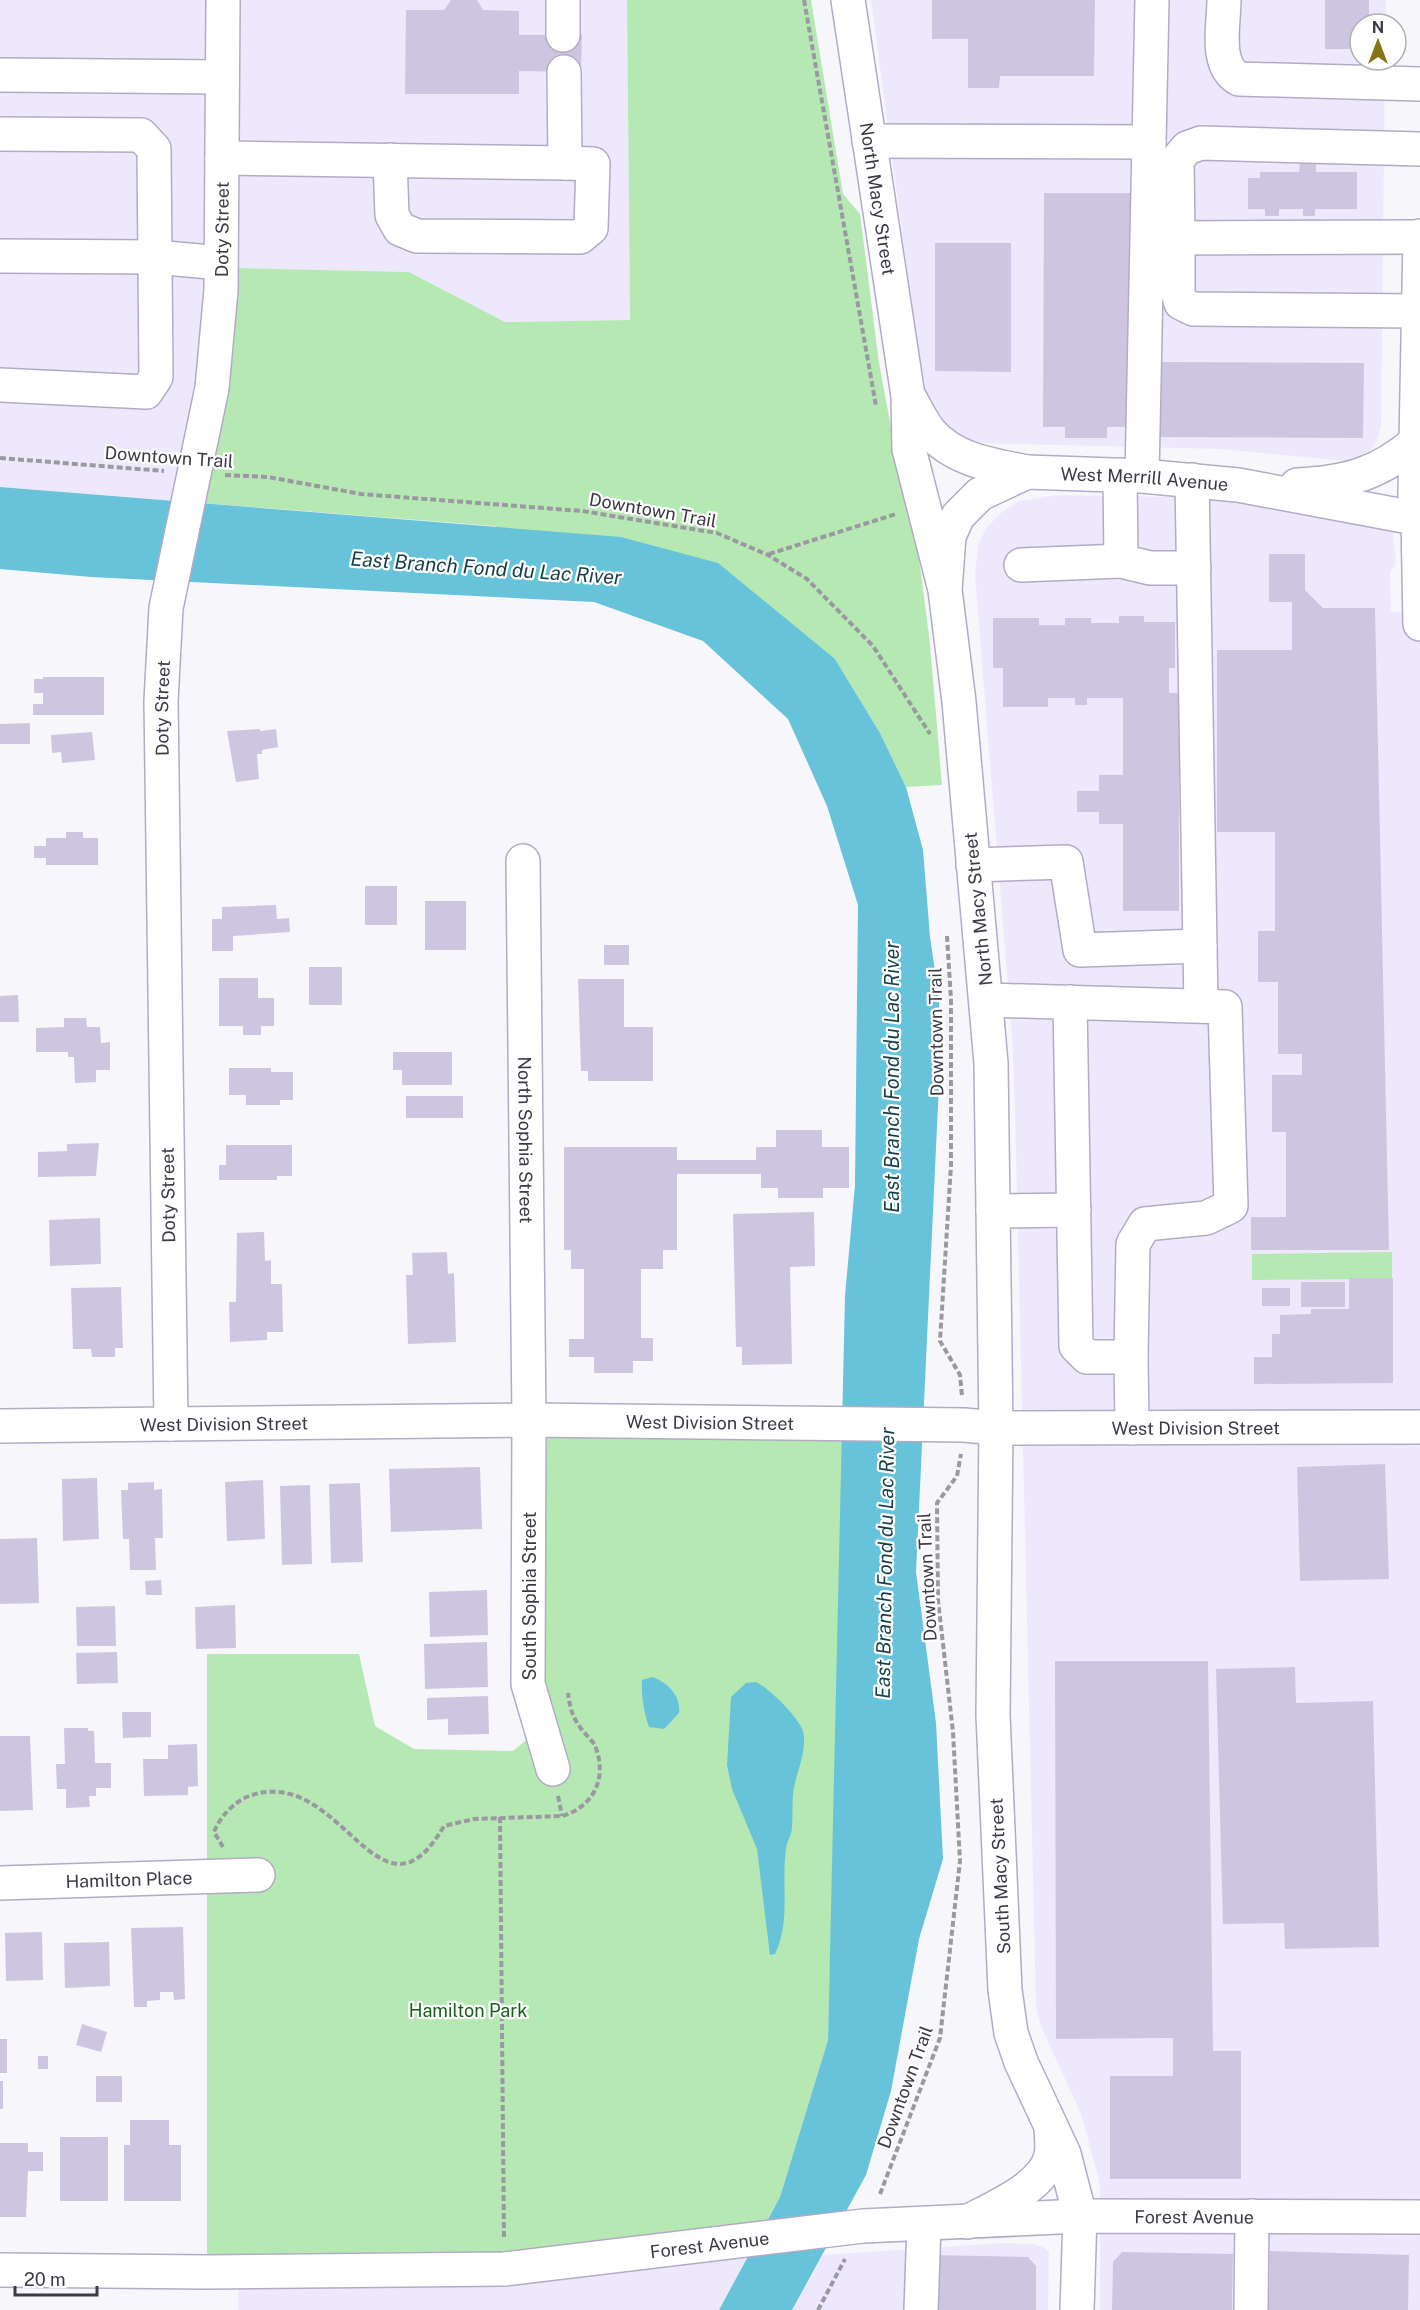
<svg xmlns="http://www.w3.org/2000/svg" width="1420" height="2310" font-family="'Public Sans',sans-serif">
<rect width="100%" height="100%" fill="#f7f6fb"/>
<!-- built -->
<path fill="#eee8fd" d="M0,0H223L221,290L188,502L0,487Z
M239,0H627L630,320L505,322L409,272L236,268Z
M871,0H1386V24H1360V60H1385L1381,426L1377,440L1368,454L1345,461L1220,449L979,443L965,441L943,429L925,394L920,366Z
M1058,495L1223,498L1392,526L1396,564L1390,572L1391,612L1420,613V2310H1100V2188L1097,2172L1081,2114L1040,2024L1036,2005L1015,1109L1012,1036L975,576L978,545L987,527L1002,512L1019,501Z
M757,2238L719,2310H238L239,2271Z
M1002,2243L1033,2244L1043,2247L1049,2252L1048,2310H792L823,2255Z"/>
<!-- green -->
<path fill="#b6e8b3" d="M627,0H811L843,194L860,214L879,363L905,503L917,543L930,644L942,785L906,787L880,733L835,659L494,526L188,502L229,386L234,346L236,268L409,272L505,322L630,320Z
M1392,1252V1279L1252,1280V1254Z
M529,1420L844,1425L828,2040L780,2197L757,2238L207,2272V1654H359L375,1726L414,1749L513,1751L541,1728Z"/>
<!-- water -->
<path fill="#67c3d9" d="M0,487L621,537L718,563L835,659L880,733L906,787L923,850L930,937L939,999L940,1063L916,1572L936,1723L943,1859L919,1939L891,2091L866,2175L792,2310H719L780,2197L828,2040L845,1296L855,1185L858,905L827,806L788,719L703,641L594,602L91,577L0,569Z
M652,1677C668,1682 681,1696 679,1713L664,1729L649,1727C644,1713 641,1694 642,1680Z
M756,1682C769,1688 799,1718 803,1731C808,1752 795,1774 793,1794C792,1805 793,1816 792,1827C792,1834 787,1841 786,1849C781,1883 791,1922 775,1954L770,1955L757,1849L732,1789L727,1765L731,1697L746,1683Z"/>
<!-- building -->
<path fill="#cec6e1" d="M451,0H477L483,10L519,11V35H582L581,72L519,71V94H405L406,10H444Z
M932,0H1095L1094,76H1000L999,88H968V39H932Z
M1325,0H1369V24H1360V49H1325Z
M1300,163H1316V172H1357V209H1315V216H1303V209H1279V216H1265V209H1248V178H1260V172H1299Z
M1044,193H1130L1129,427H1107V438H1065V427H1043Z
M935,243H1011V372L935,371Z
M1155,362L1364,363L1363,438L1155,437Z
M1269,554H1305V590L1323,608H1375L1389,1250H1251V1217H1286V1132H1272V1075H1302V1054H1278V982H1258V931H1275V832H1217V650H1292V602H1269Z
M1119,616H1144V622H1175V668H1169V693H1179V911H1123V824H1099V812H1077V791H1099V775H1123V698H1087V705H1075V698H1048V707H1003V668H993V618H1039V625H1065V618H1091V623H1119Z
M43,677H104V715H33V704H43V693H34V679H43Z
M30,723V744H0V724Z
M260,729V731L276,729L278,747L262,750V754H257L259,779L236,782L227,731Z
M92,732L95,760L62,763L61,752L52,753L51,735Z
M66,832H83V838H98V865H46V858H34V846H46V838H66Z
M365,886H397V925H365Z
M425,901H466V950H425Z
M276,905L277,919L289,918L290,932L233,936V951H212V919H222V907Z
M604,945H629V965H604Z
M309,967H342V1005H309Z
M219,978H258V998H274V1026H261V1035H243V1026H219Z
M578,979H624V1027H653V1081H588V1071H581Z
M18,995L19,1022H0V996Z
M64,1018H86L87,1027H100L101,1043L110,1042V1070H96V1082L75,1083L74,1057H68V1052H36V1028L64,1027Z
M393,1052H452V1085H402V1070H393Z
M229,1068H271V1072H293V1100H280V1105H246V1095H229Z
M406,1096H463V1118H406Z
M776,1130H822V1147H849V1188H823V1198H778V1188H761V1174H677V1250H663V1269H641V1338H653V1361H633V1373H594V1357H569V1339H584V1269H571V1250H564V1147H677V1160H756V1147H776Z
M99,1143L96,1176L38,1177V1152L67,1151V1144Z
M226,1145H292V1176H277V1180H219V1165H226Z
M814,1212L815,1266L790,1267L792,1364L742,1365V1347H736L733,1214Z
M100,1218L101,1264L50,1266L49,1220Z
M264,1232L265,1261L271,1260V1284H282L283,1332H267V1340L230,1342L229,1302H236L237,1233Z
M447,1252L448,1274L454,1273L456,1342L408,1344L406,1275H413L412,1253Z
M1349,1278H1393V1383L1254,1384V1357H1272V1334H1280V1315L1311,1314V1309H1349Z
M1301,1282H1345V1307H1301Z
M121,1287L123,1348H115V1357H92L91,1349H73L71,1288Z
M1262,1288H1290V1306H1262Z
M1385,1464L1389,1579L1300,1581L1297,1467Z
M480,1467L482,1529L391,1532L389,1469Z
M97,1478L99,1539L63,1541L62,1479Z
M263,1480L265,1539L227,1541L225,1482Z
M154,1482V1490L162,1489L163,1538H155L156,1570H130L129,1539H123L121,1490H128V1483Z
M360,1483L363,1562L331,1563L329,1484Z
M310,1485L312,1564L282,1565L280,1486Z
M37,1538L39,1603L0,1604V1539Z
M161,1580L162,1595H146L145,1581Z
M487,1590L488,1635L430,1637L429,1592Z
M235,1605L236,1648L196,1649L195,1607Z
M115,1606L116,1646H77L76,1607Z
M487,1642L488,1687L425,1689L424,1644Z
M117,1652L118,1683L77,1684L76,1653Z
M1055,1661H1208L1213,2051H1241V2179H1110V2076H1173V2038L1056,2039Z
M1295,1667L1296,1703L1373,1701L1379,1947L1285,1949L1284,1923L1223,1924L1216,1669Z
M488,1696L489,1734L448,1735V1719L427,1720V1698Z
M122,1712H151V1737L123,1738Z
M64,1728H88V1731H94L95,1763H111V1788H96V1796H89L90,1807L66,1808V1789H57L56,1764H65Z
M0,1736H30L33,1810L0,1811Z
M197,1744L198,1786L188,1787V1795L144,1796L143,1759H168V1745Z
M183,1927L185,1999L174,2000L173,1992H160V2000L147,2001V2007H134L131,1928Z
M42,1932L43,1980L6,1981L5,1933Z
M109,1942L110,1986L65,1988L64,1943Z
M82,2024L107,2032L101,2052L76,2045Z
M0,2039H7V2073H0Z
M38,2056H48V2069H38Z
M96,2076H122V2102H96Z
M0,2081H3V2109H0Z
M130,2120H169V2145H181V2201H124V2145H130Z
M60,2137H108V2201H60Z
M0,2143H28V2152H43V2171H28L26,2217H0Z
M1270,2251L1409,2255L1408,2310H1269Z
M1122,2252L1233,2254L1232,2310H1112L1113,2262Z
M933,2255L1028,2257L1036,2266V2310H932Z"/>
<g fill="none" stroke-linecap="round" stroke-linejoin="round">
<!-- minor casing -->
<g stroke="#b3abc6" stroke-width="36">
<g id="minor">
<path d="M563,0V35"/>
<path id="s1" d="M848,0L908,396L909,449L944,586"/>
<path d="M1224,0C1224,24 1214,65 1239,79L1420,84"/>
<path d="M0,75L222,77"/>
<path d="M0,134L141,135L154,149L156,377L146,392L0,385"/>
<path d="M869,141L1149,142"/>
<path d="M1420,149L1201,143L1187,148L1177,160L1178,238L1420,237"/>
<path d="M222,158L565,163L564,72"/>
<path d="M390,160L392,215L400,229L417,236L580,237L591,228L593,164L565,163"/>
<path d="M1178,238V294L1181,303L1193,309L1419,311"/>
<path d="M0,256L155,257L221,263"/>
<path d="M909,397C916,408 922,423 931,433C956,461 993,465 1027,472"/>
<path d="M1120,475L1121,561L1150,568H1194"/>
<path d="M1142,476L1152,0"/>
<path d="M1192,480L1201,1006"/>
<path d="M1418,519L1420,624"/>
<path d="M1021,565L1121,561"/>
<path id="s2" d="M523,861L529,1420L528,1684L553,1769"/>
<path d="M973,865L1066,862L1080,950L1200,946"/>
<path d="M988,1000L1225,1007L1231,1206L1206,1218L1145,1224L1133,1244L1131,1357H1087L1076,1346L1070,1002"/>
<path d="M993,1211L1074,1210"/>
<path d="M1131,1357L1132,1428"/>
<path id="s3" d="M171,1424L161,701L166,608L212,388L221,290L223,0"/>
<path id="s4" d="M0,1426L529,1420L964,1425L996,1428L1420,1427"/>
<path id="s5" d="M0,1883L258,1875"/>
<path id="s6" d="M0,2270L207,2272L504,2269L863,2226L1080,2216L1420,2217"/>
<path d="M921,2310L924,2224"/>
<path d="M1251,2310L1252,2216"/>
</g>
</g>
<!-- major casing -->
<g stroke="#b3abc6" stroke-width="36">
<g id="major">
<path d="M1297,485C1346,483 1379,474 1417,441"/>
<path d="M1418,519L1415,495L1420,236"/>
<path d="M967,2222C993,2208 1043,2188 1051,2156C1053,2147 1051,2136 1051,2127"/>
<path id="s7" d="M1077,2310L1080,2216L1064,2154L1021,2062L1011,2033L1005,1990L993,1715L996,1428L991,1063L959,702L945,590L949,536L958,516L980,494L1027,472L1142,476L1238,485L1420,519"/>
</g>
</g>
<!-- path -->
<path stroke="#9a98a0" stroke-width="4" stroke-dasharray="6 3" stroke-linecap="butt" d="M804,0L876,406
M0,458L164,471
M225,475L268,477L361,494L582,511L717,533L768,555L807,579L873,646L930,734
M769,554L896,514
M947,936L951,1000V1165L940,1341L960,1375L962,1396
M558,1796L562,1816
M500,1817L504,2239
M223,1847L214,1832C220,1816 236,1800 252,1795C342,1766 380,1937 444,1826L474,1819L562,1816C594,1807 608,1777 595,1746C593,1741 587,1736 583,1731C573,1719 570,1709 568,1693
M880,2194L940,2038L960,1861L953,1732L938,1600L937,1503L957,1476L961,1454
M818,2310L845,2259"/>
<!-- minor -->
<use href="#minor" stroke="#fff" stroke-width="33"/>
<!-- major -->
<use href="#major" stroke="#fff" stroke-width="33"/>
</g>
<g text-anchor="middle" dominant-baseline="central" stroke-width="4.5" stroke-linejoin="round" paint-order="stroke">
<!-- street labels -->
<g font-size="18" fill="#3d3a45" stroke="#fff">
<text stroke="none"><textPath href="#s1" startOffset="201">North Macy Street</textPath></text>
<text stroke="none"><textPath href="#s3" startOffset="1200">Doty Street</textPath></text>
<text transform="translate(169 457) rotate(4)">Downtown Trail</text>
<text stroke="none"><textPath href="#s7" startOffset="2013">West Merrill Avenue</textPath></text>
<text transform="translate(653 510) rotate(10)">Downtown Trail</text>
<text stroke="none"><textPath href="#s3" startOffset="716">Doty Street</textPath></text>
<text transform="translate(978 909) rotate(-96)">North Macy Street</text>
<text transform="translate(936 1032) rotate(-91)">Downtown Trail</text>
<text stroke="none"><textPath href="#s2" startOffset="279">North Sophia Street</textPath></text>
<text transform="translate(168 1195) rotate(-91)">Doty Street</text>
<text stroke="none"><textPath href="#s4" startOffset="710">West Division Street</textPath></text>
<text stroke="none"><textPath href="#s4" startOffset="224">West Division Street</textPath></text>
<text stroke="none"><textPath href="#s4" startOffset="1196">West Division Street</textPath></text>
<text transform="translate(927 1577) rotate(-93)">Downtown Trail</text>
<text transform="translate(529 1596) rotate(-90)">South Sophia Street</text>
<text transform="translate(1000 1876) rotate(-93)">South Macy Street</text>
<text stroke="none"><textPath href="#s5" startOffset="129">Hamilton Place</textPath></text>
<text transform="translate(905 2087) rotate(-70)">Downtown Trail</text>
<text stroke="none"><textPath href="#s6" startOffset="1197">Forest Avenue</textPath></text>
<text stroke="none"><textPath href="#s6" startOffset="711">Forest Avenue</textPath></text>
</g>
<!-- park labels -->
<g font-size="18" fill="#175d18" stroke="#fff">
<text x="468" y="2010">Hamilton Park</text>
</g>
<!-- water labels -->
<g font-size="20" font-style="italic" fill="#143f48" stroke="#fff">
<text transform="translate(486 568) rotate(4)">East Branch Fond du Lac River</text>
<text transform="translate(892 1077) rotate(-90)">East Branch Fond du Lac River</text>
<text transform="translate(885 1563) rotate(-89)">East Branch Fond du Lac River</text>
</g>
</g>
<!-- north arrow -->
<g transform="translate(1378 42)"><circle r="28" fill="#ffffff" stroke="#b1b0b5" stroke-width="1.5"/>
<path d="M0-4.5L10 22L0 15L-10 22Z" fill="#887416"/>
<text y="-9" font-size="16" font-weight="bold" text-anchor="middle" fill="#3d3a45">N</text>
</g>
<!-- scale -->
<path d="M15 2286v9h82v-9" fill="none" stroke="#3d3a45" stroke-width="3"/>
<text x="24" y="2286" font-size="18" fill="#3d3a45" stroke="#ffffff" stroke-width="4.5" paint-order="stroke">20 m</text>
</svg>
